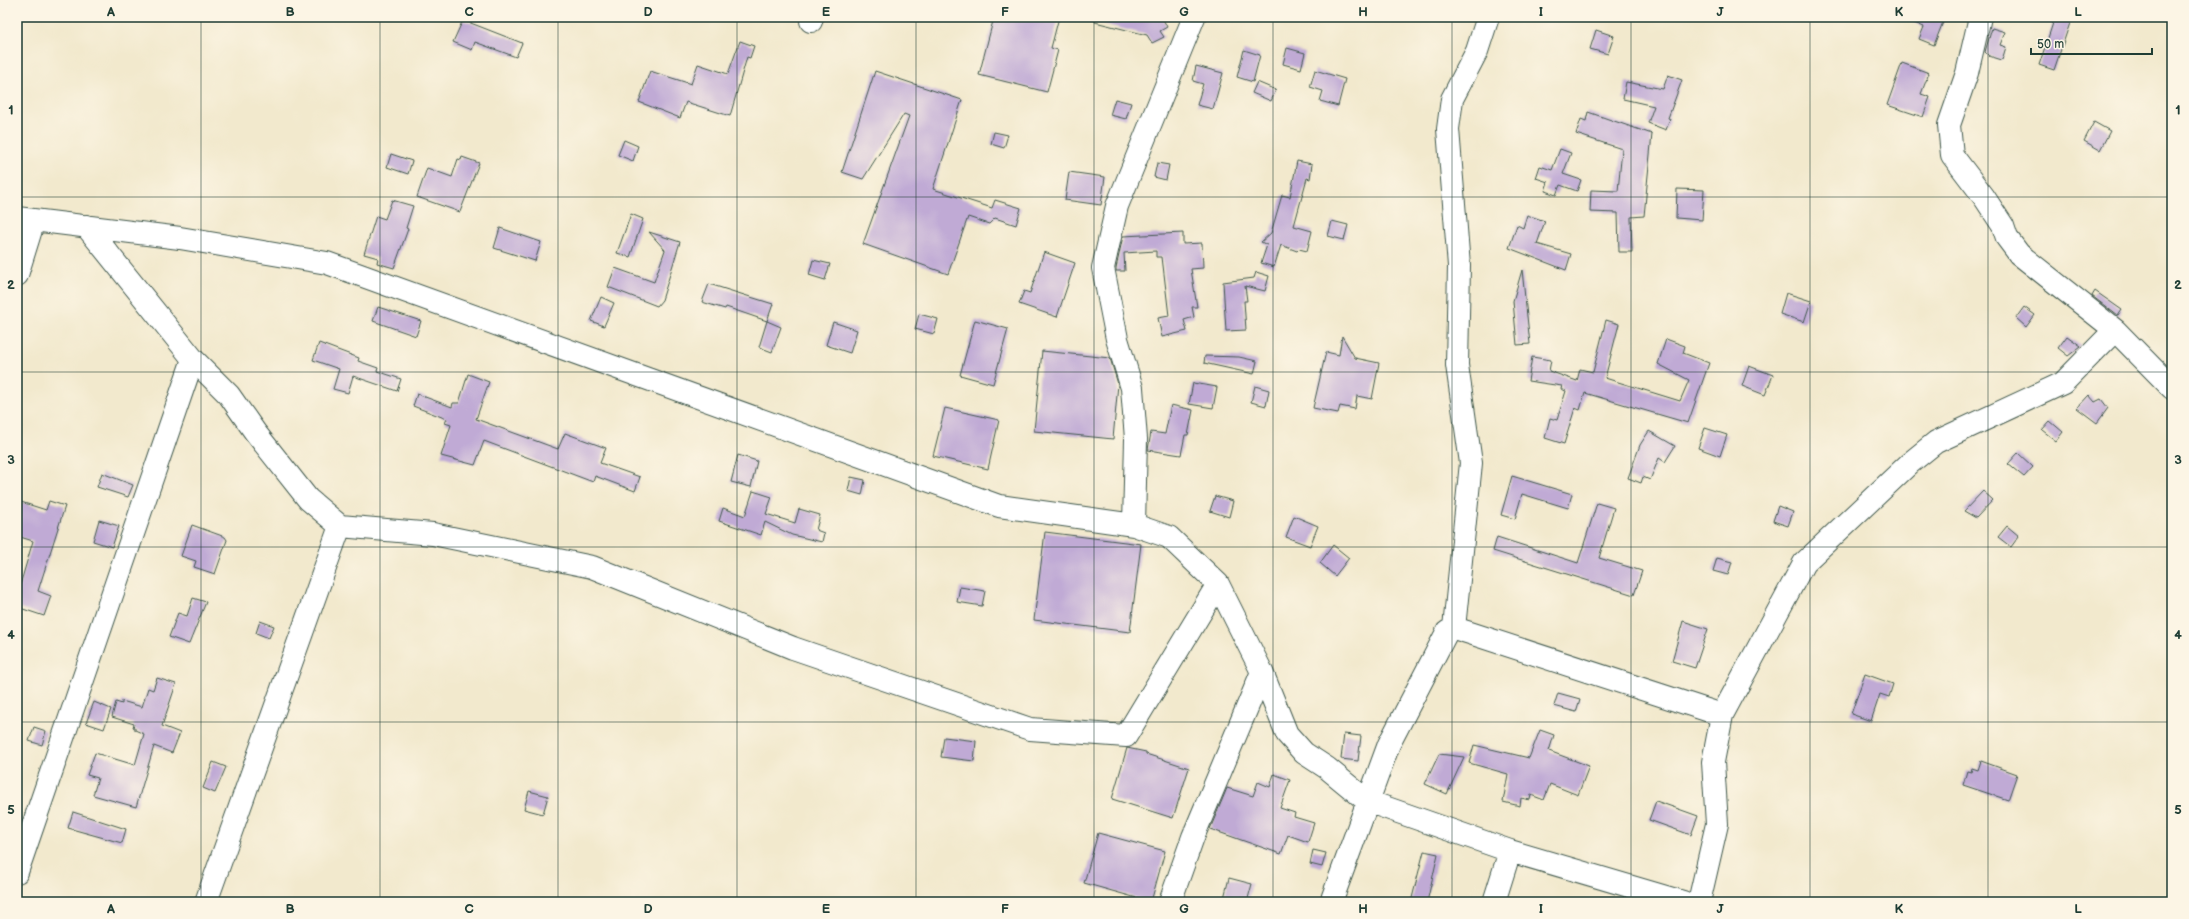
<svg xmlns="http://www.w3.org/2000/svg" width="2189" height="919" font-family="'Balsamiq Sans',sans-serif">
<rect width="100%" height="100%" fill="#fcf5e5"/>
<filter id="ink" filterUnits="userSpaceOnUse"><feTurbulence type="fractalNoise" baseFrequency=".025" numOctaves="2"/><feDisplacementMap in="SourceGraphic" scale="8" xChannelSelector="R" yChannelSelector="G"/><feConvolveMatrix kernelMatrix="1 2 1 2 8 2 1 2 1" color-interpolation-filters="sRGB"/></filter>
<filter id="wash" filterUnits="userSpaceOnUse"><feTurbulence type="fractalNoise" baseFrequency=".012" numOctaves="4" result="noise"/><feDisplacementMap in="SourceGraphic" scale="16" xChannelSelector="R" yChannelSelector="G"/><feGaussianBlur stdDeviation="0.9" result="paint"/><feColorMatrix in="noise" values="0 0 0 0 0 0 0 0 0 0 0 0 0 0 0 0 0 1.4 0 .05"/><feComposite in="paint" operator="in"/></filter>
<g filter="url(#wash)">
<rect width="100%" height="100%" fill="#f2e9cd"/>
<g id="blocks">
<!-- building -->
<path fill="#c0aad5" d="M994,17H1059L1051,48L1058,50L1047,92L979,75Z
M1096,17H1162L1167,27L1160,31L1164,37L1152,43L1147,35L1095,22Z
M1901,17H1945L1934,45L1919,39L1924,27Z
M2055,17H2072L2054,70L2039,65Z
M463,20L522,43L516,57L475,42L472,50L453,42Z
M1992,28L2005,32L2000,45L2006,47L2002,60L1989,56L1985,52Z
M1596,30L1614,36L1608,54L1590,49Z
M740,41L754,46L750,58L747,57L730,116L686,102L680,118L639,102L650,71L691,84L698,64L728,74Z
M1287,48L1305,53L1301,69L1283,64Z
M1244,50L1260,55L1253,82L1237,77Z
M1902,63L1929,73L1921,94L1930,97L1923,117L1887,105Z
M1196,66L1223,73L1213,109L1197,105L1203,84L1193,81Z
M1315,70L1345,79L1338,106L1320,101L1323,91L1310,87Z
M875,71L962,100L933,189L992,208L995,200L1021,208L1016,225L995,218L989,224L968,217L948,274L863,244L909,116L904,114L863,179L842,172Z
M1668,75L1682,80L1668,118L1670,119L1666,130L1648,123L1654,106L1623,99L1626,82L1663,89Z
M1257,82L1276,90L1271,101L1252,93Z
M1115,99L1131,103L1126,119L1110,115Z
M1588,112L1652,134L1644,216L1631,217L1632,252H1619L1618,213L1590,212L1591,190L1618,191L1622,149L1576,134L1581,119L1586,121Z
M2094,122L2110,131L2100,150L2084,141Z
M994,132L1008,135L1004,148L991,144Z
M624,140L638,146L633,161L618,155Z
M1560,149L1571,153L1563,174L1581,180L1577,191L1560,185L1556,195L1545,191L1548,182L1536,178L1540,166L1552,170Z
M391,154L412,161L408,174L387,167Z
M462,157L479,163L460,212L417,197L427,168L452,177L458,159L461,160Z
M1297,161L1312,164L1310,179L1307,178L1294,226L1312,231L1307,251L1299,249L1297,251L1281,245L1274,267L1261,263L1267,245L1261,242L1271,233L1282,195L1290,197Z
M1157,163L1169,165L1166,180L1154,177Z
M1069,172L1105,177L1101,205L1065,200Z
M1677,189L1704,190L1702,220L1676,218Z
M392,200L413,206L406,228L408,229L394,268L377,263L378,258L364,254L376,216L385,219Z
M631,214L643,219L630,257L617,253Z
M1527,215L1545,221L1537,244L1571,254L1566,270L1509,248L1517,225L1523,228Z
M1332,221L1348,225L1344,240L1328,236Z
M500,228L541,242L535,261L494,248Z
M649,232L680,242L662,300L657,306L608,287L615,268L654,282L665,250Z
M1183,233V244L1202,243L1203,268L1191,269L1197,307H1192L1194,317L1184,320L1187,331L1162,337L1158,318L1169,316L1162,257H1156V251L1124,253L1125,271H1116V268L1123,236Z
M1044,252L1075,263L1057,317L1019,304L1024,291L1030,293Z
M813,260L830,264L825,280L809,275Z
M1522,270L1530,344L1517,345L1513,301Z
M1256,272L1269,276L1265,291L1245,286L1247,301H1244L1246,330L1226,331L1223,282L1254,278Z
M709,284L773,304L767,321L726,307L725,309L702,302Z
M2095,291L2122,310L2118,316L2092,296Z
M1786,293L1811,301L1804,322L1780,314Z
M601,297L614,303L604,326L591,321Z
M378,307L421,321L416,336L373,321Z
M2024,307L2035,315L2026,327L2016,318Z
M919,314L938,319L934,334L915,329Z
M975,320L1008,329L993,384L960,375Z
M1606,320L1619,324L1605,378L1680,401L1689,380L1658,364L1666,339L1685,346L1683,353L1709,363L1688,423L1585,393L1580,410L1575,408L1564,444L1545,438L1550,418L1557,420L1566,391L1561,389L1562,386L1528,381L1532,357L1551,360L1549,371L1577,381L1580,369L1593,372Z
M767,321L781,327L772,352L759,347Z
M833,322L857,330L850,353L826,345Z
M1342,336L1355,358L1379,363L1372,399L1357,396L1355,409L1340,406L1338,413L1313,408L1326,352L1339,355Z
M2067,336L2081,346L2068,356L2058,348Z
M319,343L359,358L358,361L378,368L377,371L401,379L397,391L353,376L348,393L333,389L339,369L313,360Z
M1042,351L1110,358L1118,384L1113,439L1034,431Z
M1205,356L1239,357L1257,361L1254,374L1204,363Z
M1749,366L1773,375L1765,395L1742,386Z
M468,374L489,382L476,419L558,449L565,433L606,448L600,463L640,477L635,491L595,476L593,482L484,441L475,465L441,456L451,425L445,423L447,419L413,406L417,394L452,407L453,403H459Z
M1193,383L1217,387L1213,408L1189,404Z
M1255,386L1269,390L1266,406L1251,402Z
M2089,395L2095,402L2101,399L2108,408L2097,423L2077,408Z
M1171,405L1193,410L1188,435H1185L1181,455L1148,450L1151,432L1165,434Z
M945,408L999,420L988,469L933,456Z
M2050,421L2063,432L2056,441L2042,430Z
M1705,428L1727,435L1720,456L1698,448Z
M1649,431L1675,446L1665,462L1659,458L1650,480L1643,477L1641,483L1628,478L1640,445Z
M2018,453L2033,467L2024,477L2008,464Z
M738,455L757,461L751,487L731,482Z
M102,473L133,485L128,497L97,487Z
M1512,476L1572,494L1568,508L1522,494L1515,519L1501,515Z
M851,477L865,480L862,495L848,491Z
M753,491L772,497L766,514L795,523L799,509L820,515L816,530L824,533L822,542L792,535L765,522L761,535L719,521L723,508L745,516Z
M1983,491L1993,500L1976,518L1964,511Z
M1215,496L1233,501L1229,517L1210,511Z
M49,501L65,506L38,591L51,596L44,616L17,607V584L20,585L33,541L17,536V516L21,502L46,510Z
M1597,503L1614,508L1599,558L1642,571L1634,595L1493,551L1497,537L1578,563Z
M1778,506L1793,512L1788,526L1773,521Z
M1294,516L1318,526L1310,546L1286,537Z
M99,520L119,526L112,547L93,541Z
M192,525L225,537L227,540L215,574L194,567L196,561L181,556Z
M2007,526L2019,536L2011,547L1998,537Z
M1045,532L1141,544L1130,632L1034,620Z
M1333,545L1349,558L1335,576L1320,563Z
M1717,558L1732,562L1728,575L1713,571Z
M960,587L985,591L982,606L957,602Z
M193,598L206,602L189,644L169,637L178,613L187,616Z
M260,621L274,626L269,638L256,633Z
M1683,621L1708,629L1695,668L1672,661Z
M1865,674L1893,684L1889,697L1880,694L1871,721L1851,714Z
M157,678L176,684L162,726L180,733L172,753L154,746L136,807L93,795L98,778L87,775L95,753L135,765L144,734L135,730V728L133,727L134,724L112,717L116,702L122,704V701L142,707L148,688L153,690Z
M1558,693L1580,699L1576,712L1554,706Z
M94,702L111,709L104,729L86,723Z
M34,727L46,731L42,745L29,741Z
M1540,730L1554,735L1549,751L1589,766L1578,795L1550,784L1544,800L1531,795L1530,800L1521,798L1520,806L1503,802L1508,774L1469,763L1474,745L1529,758Z
M1344,734L1361,736L1358,761L1341,759Z
M944,737L976,741L974,761L941,757Z
M1127,748L1146,752V754L1189,768L1173,818L1112,799Z
M1439,754L1464,757L1447,794L1425,784Z
M1981,761L2017,774L2008,800L1963,785L1967,771L1971,772L1972,768L1978,770Z
M213,762L226,767L215,793L203,788Z
M1274,774L1290,780L1280,808L1295,813L1294,817L1314,823L1308,842L1288,835L1281,854L1210,829L1227,788L1253,796L1258,782L1270,787Z
M529,791L548,796L543,814L524,809Z
M1656,801L1698,816L1691,835L1649,820Z
M73,812L126,829L122,843L68,828Z
M1098,833L1165,851L1151,902L1084,883Z
M1313,850L1326,853L1322,867L1310,864Z
M1424,851L1438,854L1427,902H1411Z
M1229,878L1252,884L1247,902H1223Z"/>
</g>
</g>
<g filter="url(#ink)">
<use href="#blocks" fill-opacity="0" stroke="#3f574b" stroke-width="1"/>
<g fill="none" stroke-linecap="round" stroke-linejoin="round">
<!-- minor casing -->
<g stroke="#3f574b" stroke-width="24">
<path id="minor" d="M1980,17L1967,73L1949,125L1952,155L1984,197L2003,226L2007,238L2019,254L2115,330L2172,388
M811,21L812,17
M17,218L180,238L327,263L999,506L1134,525L1169,537L1218,584L1262,672L1287,734L1304,753L1327,768L1367,801L1510,851L1683,902
M17,275L34,220
M193,359L229,395L255,432L308,499L340,526L433,534L592,567L793,648L1030,729L1126,736L1218,584
M1134,525L1136,439L1132,388L1117,339L1103,268L1117,206L1194,17
M1454,628L1471,463L1457,365L1459,266L1448,129L1452,99L1477,51L1488,17
M17,872L193,359L86,226
M206,902L340,526
M1170,902L1193,837L1262,672
M1331,902L1389,744L1447,632L1454,628L1470,633L1722,715
M1494,902L1510,851
M1699,902L1717,824L1713,762L1722,715L1804,563L1910,463L1936,442L2063,383L2115,330"/>
</g>
<!-- minor -->
<use href="#minor" stroke="#fff" stroke-width="22"/>
</g>
</g>
<!-- grid -->
<path fill="none" stroke="#1f3d34" stroke-width="1" stroke-opacity="0.55" d="M201,17V902M380,17V902M558,17V902M737,17V902M916,17V902M1094,17V902M1273,17V902M1452,17V902M1631,17V902M1810,17V902M1988,17V902M17,197H2172M17,372H2172M17,547H2172M17,722H2172"/>
<!-- margin -->
<rect width="2189" height="919" fill="none" stroke="#fcf5e5" stroke-width="44"/>
<!-- scale -->
<path d="M2031 48v6h121v-6" fill="none" stroke="#1f3d34" stroke-width="2"/>
<text x="2037" y="48" font-size="12" fill="#1f3d34" stroke="#fcf5e5" stroke-width="3" paint-order="stroke">50 m</text>
<rect x="22" y="22" width="2145" height="875" fill="none" stroke="#1f3d34" stroke-width="1.5"/>
<g font-size="13" text-anchor="middle" font-weight="bold" fill="#1f3d34">
<text x="111" y="16">A</text>
<text x="290" y="16">B</text>
<text x="469" y="16">C</text>
<text x="648" y="16">D</text>
<text x="826" y="16">E</text>
<text x="1005" y="16">F</text>
<text x="1184" y="16">G</text>
<text x="1363" y="16">H</text>
<text x="1541" y="16">I</text>
<text x="1720" y="16">J</text>
<text x="1899" y="16">K</text>
<text x="2078" y="16">L</text>
<text x="11" y="114">1</text>
<text x="2178" y="114">1</text>
<text x="11" y="289">2</text>
<text x="2178" y="289">2</text>
<text x="11" y="464">3</text>
<text x="2178" y="464">3</text>
<text x="11" y="639">4</text>
<text x="2178" y="639">4</text>
<text x="11" y="814">5</text>
<text x="2178" y="814">5</text>
<text x="111" y="913">A</text>
<text x="290" y="913">B</text>
<text x="469" y="913">C</text>
<text x="648" y="913">D</text>
<text x="826" y="913">E</text>
<text x="1005" y="913">F</text>
<text x="1184" y="913">G</text>
<text x="1363" y="913">H</text>
<text x="1541" y="913">I</text>
<text x="1720" y="913">J</text>
<text x="1899" y="913">K</text>
<text x="2078" y="913">L</text>
</g>
</svg>
